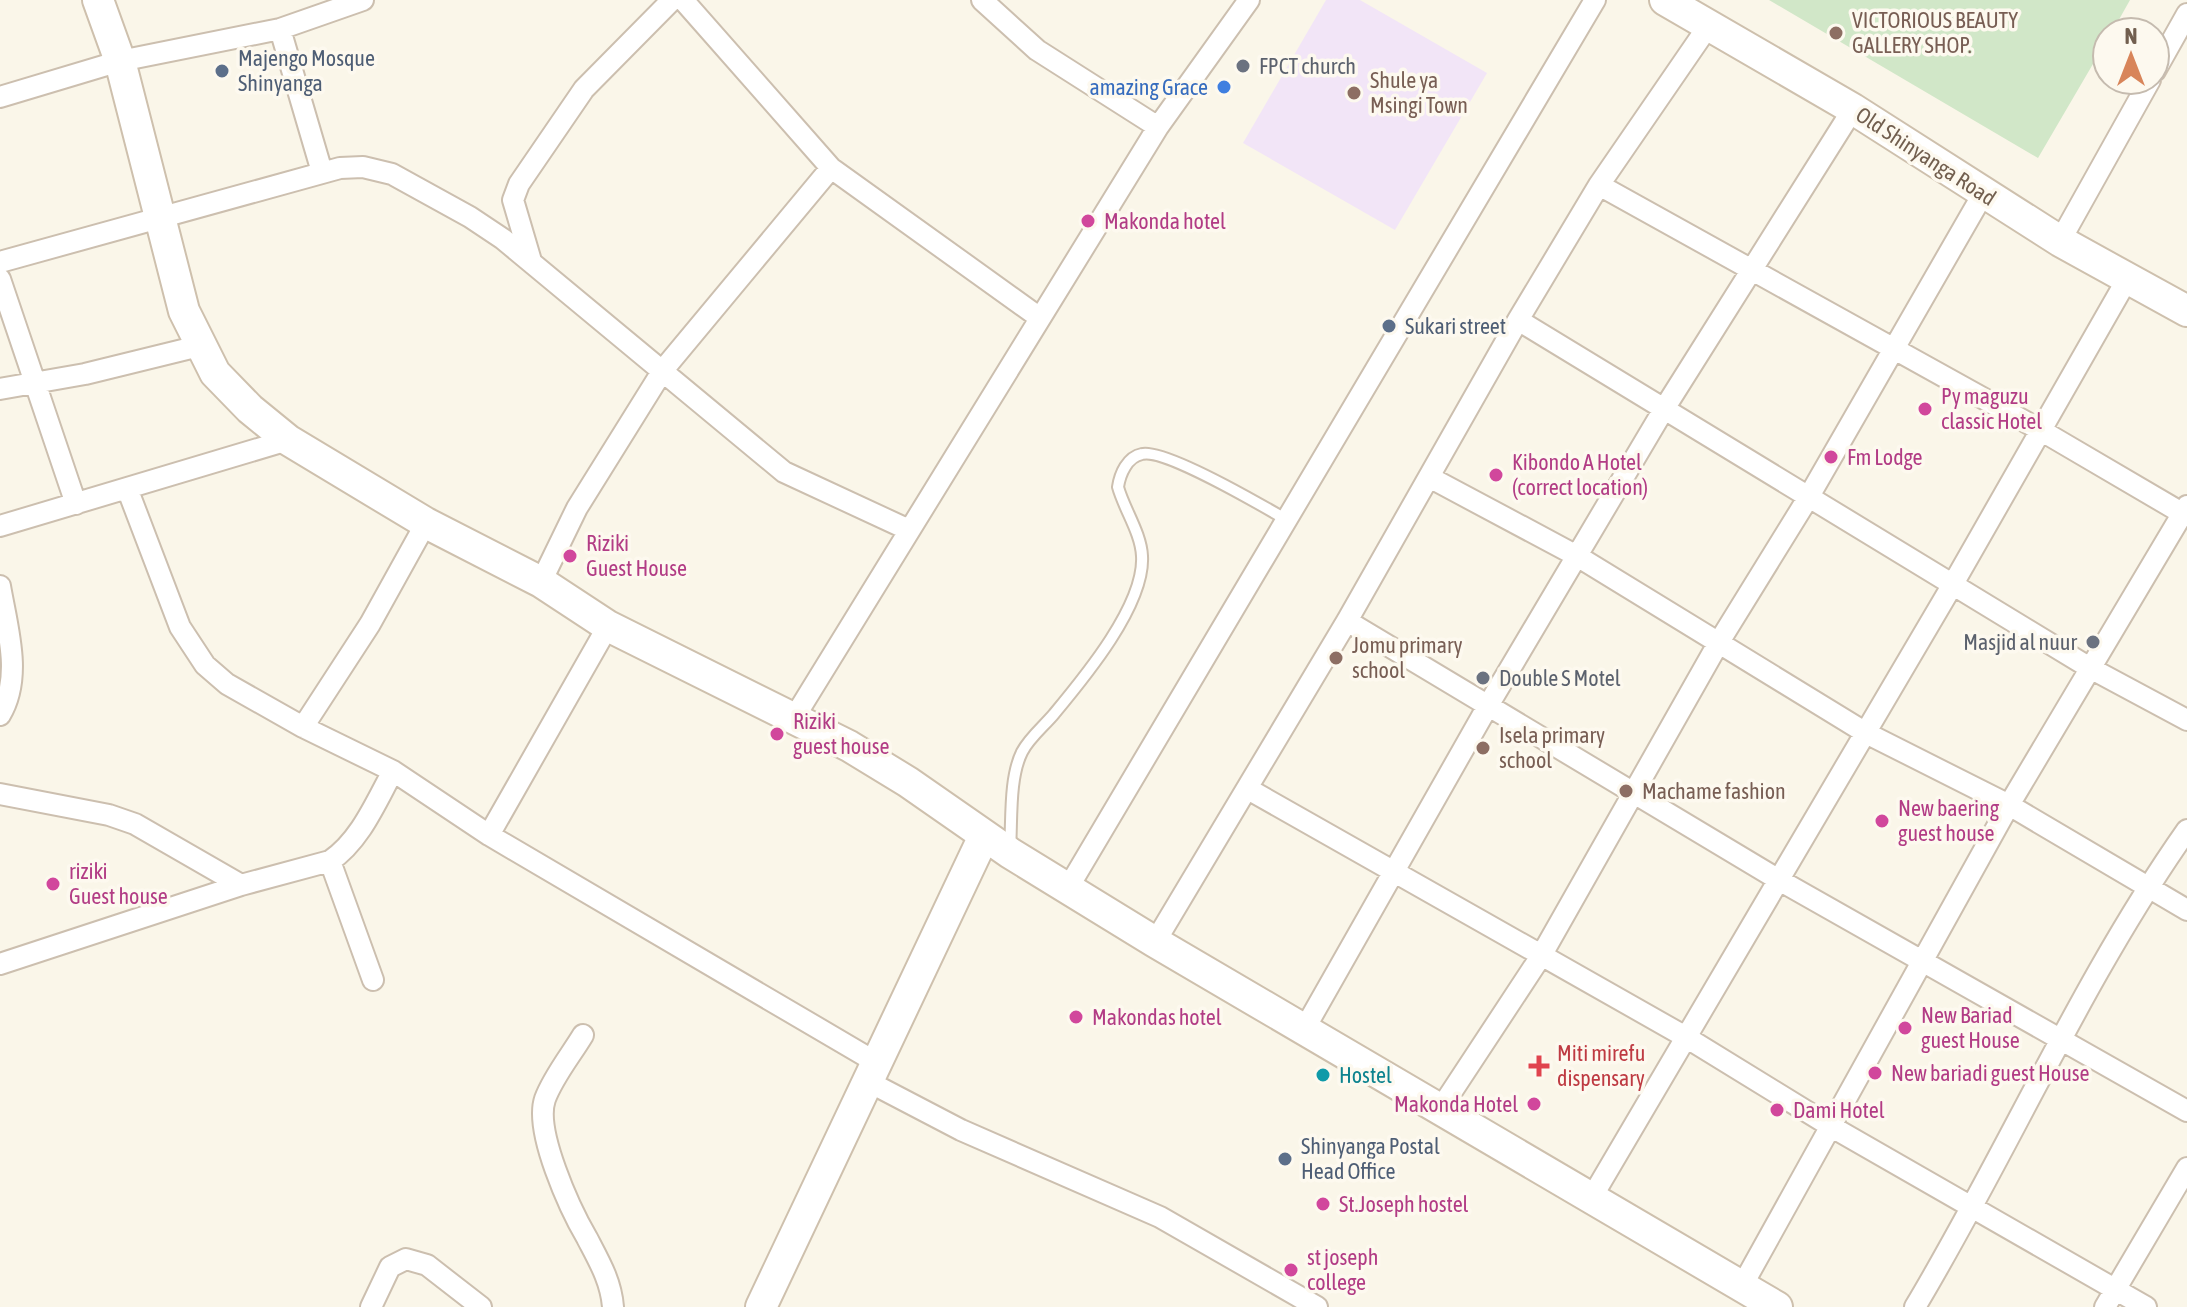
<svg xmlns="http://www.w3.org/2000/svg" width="2187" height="1307" font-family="'Asap Condensed',sans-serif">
<rect width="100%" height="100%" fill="#faf6e9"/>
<!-- education -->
<path fill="#f2e5f7" d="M1326,0H1360L1487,73L1395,230L1243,143Z"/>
<!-- green -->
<path fill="#d1e7c8" d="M1769,0H2130L2112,32H2107V40L2038,158Z"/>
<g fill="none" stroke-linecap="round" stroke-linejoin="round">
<!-- lane casing -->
<g stroke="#ccbfaf" stroke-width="14">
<path id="lane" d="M1010,849C1012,820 1009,778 1022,752C1029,738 1044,726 1054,714C1084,678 1145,605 1142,556C1141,533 1124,509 1118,487C1120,474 1127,457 1142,454C1164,448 1263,506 1287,520"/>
</g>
<!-- street casing -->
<g stroke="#ccbfaf" stroke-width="24">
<path id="street" d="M683,0L831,168L1040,318
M982,0L1037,50L1158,127
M280,29L322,172
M2155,71L2187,14
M0,97L120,61L280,29L363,0
M1599,185L2042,431L2187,516
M2060,241L2150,80
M531,261L513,200L519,184L584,89L672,0
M0,262L340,168L363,167L392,174L470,217L503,239L784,472L909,530
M0,279L76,504
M1518,320L2090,668L2187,720
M0,389L85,374L199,346
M1429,477L1577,556L1866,733L2009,805L2187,910
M127,488L180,627L205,665L227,684L303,727L393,771L489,835L879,1064
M0,526L288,440
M541,582L577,508L663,370L831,168
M0,586C7,627 23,677 0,715
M1347,621L1779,880L2187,1111
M794,718L1158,127L1249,0
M303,727L370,624L426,523
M1248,789L1684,1036L1832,1127L2146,1307
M0,794L109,815L135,824L241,885
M489,835L608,626
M330,861L373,980
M1068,888L1595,0
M1155,942L1347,621L1518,320L1599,185L1709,25
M0,964L241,885L330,861C360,841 376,802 393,771
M1305,1028L1489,704L1664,409L1853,109
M583,1035C571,1055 553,1077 545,1099C534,1131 570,1209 587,1238C599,1261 611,1281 613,1307
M869,1082L961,1130L1160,1217L1317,1307
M1439,1111L1541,956L1719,642L1808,498L1983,194
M1592,1197L1953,584L2129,276
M1742,1286L2009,805L2187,506
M371,1307L390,1267L406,1259L427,1265L481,1307
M1915,1307C2009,1150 2082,979 2187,830
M2105,1307L2187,1168"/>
</g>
<!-- secondary casing -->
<g stroke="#cec0ad" stroke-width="34">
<path id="secondary" d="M98,0L120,61L184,311L215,373L250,409L288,440L426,523L541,582L608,626L849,746L908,782L1010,853L1155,942L1777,1307
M1665,0L1853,109L2060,241L2187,311
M761,1307L984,836"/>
</g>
<!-- lane -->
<use href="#lane" stroke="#fff" stroke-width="10"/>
<!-- street -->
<use href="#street" stroke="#fff" stroke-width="20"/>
<!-- secondary -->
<use href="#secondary" stroke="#fff" stroke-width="30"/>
</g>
<!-- markers -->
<g fill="#8d6e63" stroke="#fdf9ef" stroke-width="3">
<circle cx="1836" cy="33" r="8"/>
<circle cx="1354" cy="93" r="8"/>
<circle cx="1336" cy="658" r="8"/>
<circle cx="1483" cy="748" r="8"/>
<circle cx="1626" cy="791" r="8"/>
</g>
<g fill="#6b7280" stroke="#fdf9ef" stroke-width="3">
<circle cx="1243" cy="66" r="8"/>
<circle cx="2093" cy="642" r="8"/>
<circle cx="1483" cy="678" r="8"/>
</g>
<g fill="#5c6f8a" stroke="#fdf9ef" stroke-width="3">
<circle cx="222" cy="71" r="8"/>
<circle cx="1389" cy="326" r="8"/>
<circle cx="1285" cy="1159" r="8"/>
</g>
<circle fill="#3f7fe0" stroke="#fdf9ef" stroke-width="3" cx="1224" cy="87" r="8"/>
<g fill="#d1479c" stroke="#fdf9ef" stroke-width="3">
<circle cx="1088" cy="221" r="8"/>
<circle cx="1925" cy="409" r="8"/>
<circle cx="1831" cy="457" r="8"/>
<circle cx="1496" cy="475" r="8"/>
<circle cx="570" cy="556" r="8"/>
<circle cx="777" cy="734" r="8"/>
<circle cx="1882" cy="821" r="8"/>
<circle cx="53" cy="884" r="8"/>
<circle cx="1076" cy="1017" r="8"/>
<circle cx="1905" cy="1028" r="8"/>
<circle cx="1875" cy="1073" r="8"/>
<circle cx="1534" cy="1104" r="8"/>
<circle cx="1777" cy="1110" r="8"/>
<circle cx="1323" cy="1204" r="8"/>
<circle cx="1291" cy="1270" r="8"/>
</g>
<path fill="#e0444e" stroke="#fdf9ef" stroke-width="3" d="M1535 1054h8v8h8v8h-8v8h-8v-8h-8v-8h8z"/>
<circle fill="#0f9aa8" stroke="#fdf9ef" stroke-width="3" cx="1323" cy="1075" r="8"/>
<g text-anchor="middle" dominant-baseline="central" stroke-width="7" stroke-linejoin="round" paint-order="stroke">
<!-- education labels -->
<g font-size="22" fill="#785e54" stroke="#fdf9ef" text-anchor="start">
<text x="1852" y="20">VICTORIOUS BEAUTY<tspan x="1852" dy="25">GALLERY SHOP.</tspan></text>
<text x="1370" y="80">Shule ya<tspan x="1370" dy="25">Msingi Town</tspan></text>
<text x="1352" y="645">Jomu primary<tspan x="1352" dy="25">school</tspan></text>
<text x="1499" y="735">Isela primary<tspan x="1499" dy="25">school</tspan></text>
<text x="1642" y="791">Machame fashion</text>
</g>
<!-- service labels -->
<g font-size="22" fill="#4e5e75" stroke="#fdf9ef" text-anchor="start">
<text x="238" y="58">Majengo Mosque<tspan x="238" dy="25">Shinyanga</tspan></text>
<text x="1405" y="326">Sukari street</text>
<text x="1301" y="1146">Shinyanga Postal<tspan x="1301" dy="25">Head Office</tspan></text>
</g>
<!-- worship labels -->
<g font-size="22" fill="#5b616d" stroke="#fdf9ef" text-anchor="start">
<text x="1259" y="66">FPCT church</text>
<text x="2077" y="642" text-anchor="end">Masjid al nuur</text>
<text x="1499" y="678">Double S Motel</text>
</g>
<!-- shop labels -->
<g font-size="22" fill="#366cbe" stroke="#fdf9ef" text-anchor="end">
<text x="1208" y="87">amazing Grace</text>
</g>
<!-- street labels -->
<g font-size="22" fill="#725f4f" stroke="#fdf9ef">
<text transform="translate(1926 156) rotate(33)">Old Shinyanga Road</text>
</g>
<!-- hotel labels -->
<g font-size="22" fill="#b23c85" stroke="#fdf9ef" text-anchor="start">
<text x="1104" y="221">Makonda hotel</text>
<text x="1941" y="396">Py maguzu<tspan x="1941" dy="25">classic Hotel</tspan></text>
<text x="1847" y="457">Fm Lodge</text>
<text x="1512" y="462">Kibondo A Hotel<tspan x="1512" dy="25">(correct location)</tspan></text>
<text x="586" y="543">Riziki<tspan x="586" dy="25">Guest House</tspan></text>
<text x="793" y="721">Riziki<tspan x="793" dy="25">guest house</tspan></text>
<text x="1898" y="808">New baering<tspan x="1898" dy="25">guest house</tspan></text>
<text x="69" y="871">riziki<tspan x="69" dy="25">Guest house</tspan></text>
<text x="1921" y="1015">New Bariad<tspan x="1921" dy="25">guest House</tspan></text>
<text x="1092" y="1017">Makondas hotel</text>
<text x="1891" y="1073">New bariadi guest House</text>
<text x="1518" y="1104" text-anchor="end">Makonda Hotel</text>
<text x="1793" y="1110">Dami Hotel</text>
<text x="1339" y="1204">St.Joseph hostel</text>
<text x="1307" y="1257">st joseph<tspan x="1307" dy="25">college</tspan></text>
</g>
<!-- health labels -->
<g font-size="22" fill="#be3a42" stroke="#fdf9ef" text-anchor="start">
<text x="1557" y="1053">Miti mirefu<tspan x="1557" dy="25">dispensary</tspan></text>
</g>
<!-- culture labels -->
<g font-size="22" fill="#0d838f" stroke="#fdf9ef" text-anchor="start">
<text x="1339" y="1075">Hostel</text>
</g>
</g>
<!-- north arrow -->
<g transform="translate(2131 56)"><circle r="38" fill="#fdf9ef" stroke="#c5bbaf" stroke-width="2"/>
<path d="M0-6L14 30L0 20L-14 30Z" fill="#d8855a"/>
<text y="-12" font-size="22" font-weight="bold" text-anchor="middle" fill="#725f4f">N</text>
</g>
</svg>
